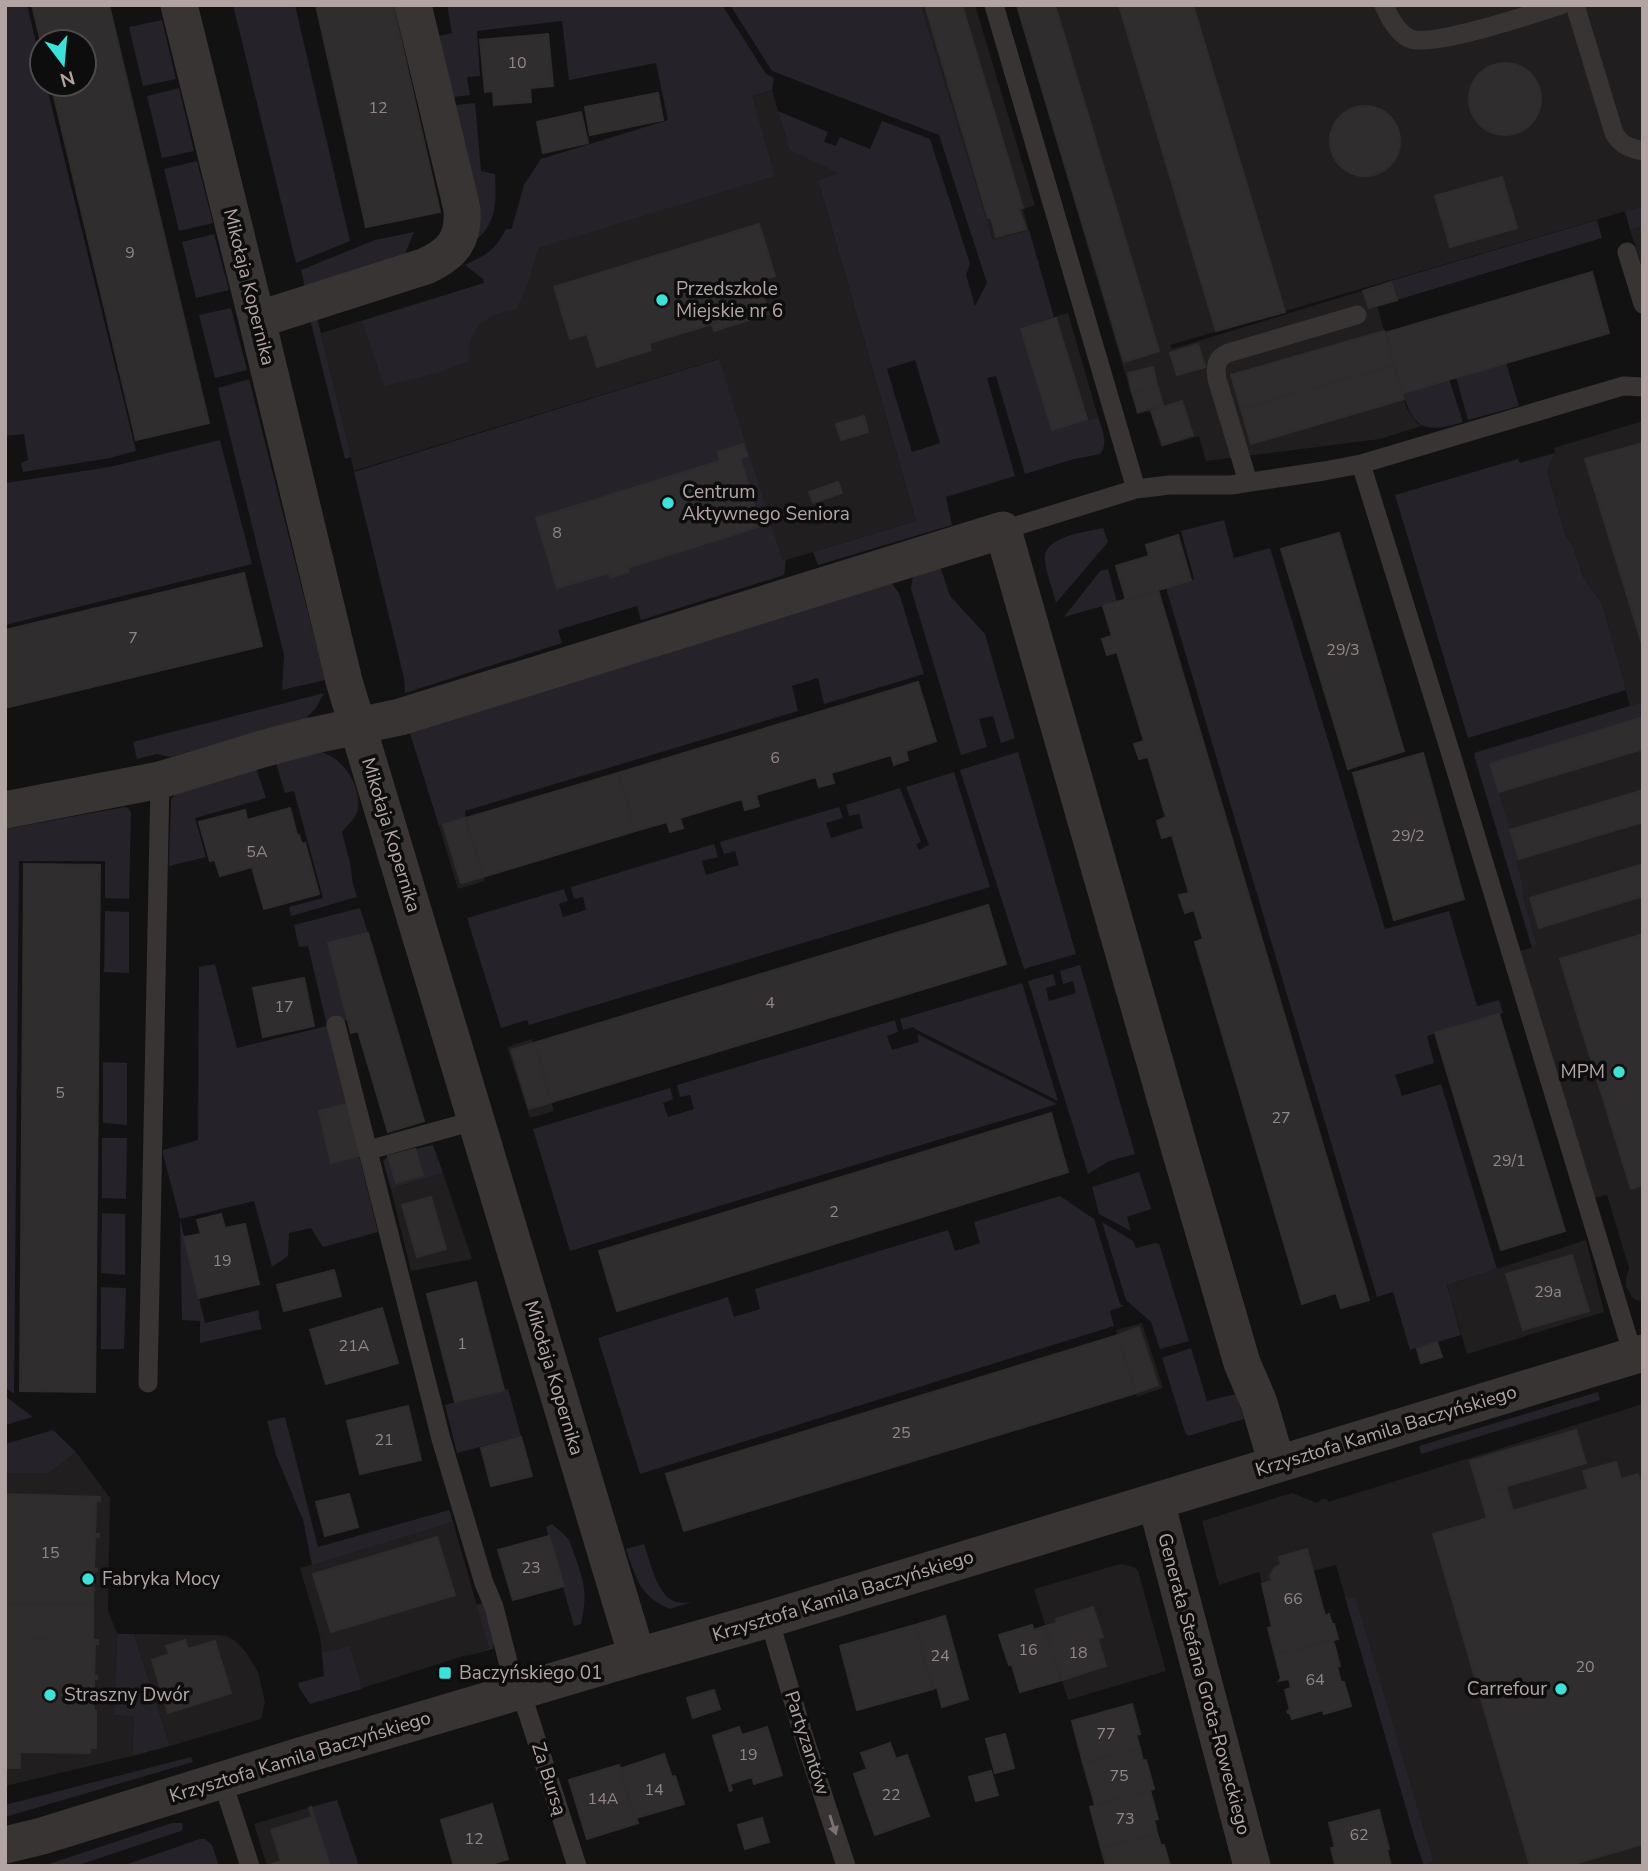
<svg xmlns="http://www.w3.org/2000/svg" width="1648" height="1871" font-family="'Nunito Sans',sans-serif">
<rect width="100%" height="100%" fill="#131212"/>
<!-- built -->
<path fill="#201e1e" d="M921,5H975L1035,205L1023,209L1029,230L993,242Z
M1016,5H1643V206L1170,345L1172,349L1391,282L1397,300L1377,306L1407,409L1417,423L1422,426L1380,439L1206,461L1199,436L1161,447L1150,411L1137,414Z
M772,90L789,150L840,173L818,180L916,521L783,561L718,359L354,471L321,333L497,279L524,185L541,159Z
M1643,226V269L1630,230Z
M1068,313L1098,417L1052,430L1021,327Z
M1643,421V1300L1638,1301L1632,1297L1626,1286V1279L1629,1268L1607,1195L1594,1198L1520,951L1532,947L1474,756L1630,706L1602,603L1583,577L1573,546L1566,536L1547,471L1555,453L1554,448Z
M466,818L485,881L458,889L439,826Z
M532,1039L554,1111L530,1118L507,1047Z
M443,1173L472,1259L411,1271L391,1189Z
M1586,1240L1604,1312L1467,1354L1447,1285Z
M1142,1323L1163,1388L1137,1397L1116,1330Z
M1643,1404V1866H1424L1415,1839L1336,1565L1262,1584L1259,1572L1219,1585L1202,1521L1292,1493L1317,1503L1322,1499H1327L1328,1502Z
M76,1452L110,1498L108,1610L117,1634L114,1715L134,1717L132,1756L5,1786V1473H49Z
M453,1522L489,1648L331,1698L324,1674L320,1636L300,1568Z
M1120,1564L1134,1567L1138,1571L1166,1671L1068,1700L1034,1589Z
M134,1634L215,1635L226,1636L234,1640L246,1652L258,1672L265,1702L261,1719L170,1746Z
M311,1807L330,1866H267L254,1824Z"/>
<!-- green -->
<path fill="#25222a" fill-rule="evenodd" d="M5,5H27L42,68V84H46L136,451L110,458L23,472L21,463L28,460L24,434L5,436Z
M233,5H295L350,241L296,263Z
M447,5H722L766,74L774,78L772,90L752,96L775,176L538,248L529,281L516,310C488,312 464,330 470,361L440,372L384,386L362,321L484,283L483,279L465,265C488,253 493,253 506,229H512L524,185L541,159L668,120L656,63L569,80L562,21L477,31L480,76L467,77L470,95L445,98L430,38L452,33Z
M730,5H921L993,241L1029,230L1054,317L1021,328L1051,430L1098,417C1102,429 1109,443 1100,454L1074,459L1025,474L996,376L987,378L1015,476L946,497L952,525L818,565L813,552L916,521L818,180L838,173L789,150L778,111L828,132L824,142L836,146L840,137L870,149L882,121L930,139L970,264L966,275L975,306L987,283L939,135L772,71ZM915,360L940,443L912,452L887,369Z
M162,20L176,79L143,86L129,27Z
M179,88L194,151L162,158L147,96Z
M475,103L481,171L495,174C496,199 498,221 477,239L447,106Z
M197,161L213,223L179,231L164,169Z
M1643,206V226L1630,230L1625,211Z
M1597,220L1602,238L1397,300L1390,281Z
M414,232L402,261L307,296L301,270L375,240Z
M214,234L229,290L196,298L182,242Z
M231,308L247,370L215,378L199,315Z
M316,313L351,457L345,459L309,315Z
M719,359L783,561L786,560L784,575L641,620L637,606L558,630L562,643L405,693L404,678L354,472Z
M1506,363L1519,406L1468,420L1456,377Z
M249,379L325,680L282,690L284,655L218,388Z
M1449,379L1463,422C1427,433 1414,431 1403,393Z
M220,440L252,564L5,625V483L110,467Z
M1555,453L1547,471L1566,536L1573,546L1583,577L1602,603L1626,690L1468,738L1395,495L1518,459L1520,463Z
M1224,520L1234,558L1270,548L1385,929L1449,911L1477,1006L1499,1000L1503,1013L1427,1036L1434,1063L1395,1075L1402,1096L1441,1084L1497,1269L1447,1285L1461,1335L1410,1350L1393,1292L1377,1297L1166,588L1194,579L1181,531Z
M1103,528L1108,542L1056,603C1053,589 1046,574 1045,560C1042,536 1087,532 1103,528Z
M941,569L950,596L985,634L1015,738L1001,743L993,716L979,719L987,747L961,755L911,589L913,575L930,570Z
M1108,569L1117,602L1064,617L1100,571Z
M890,581L899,593L924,674L824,704L818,678L792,686L798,711L465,811L466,818L439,826L409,730Z
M324,693L316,708L304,720L170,757L157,754L137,759L133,742Z
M1643,702V717L1490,764L1519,859L1516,861L1523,886L1522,887L1523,893L1522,894L1537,946L1532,948L1474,753Z
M320,752C343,757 361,785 358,809C356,819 347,825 342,832L350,863L353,884L357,897L291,916L289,907L323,898L294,791L285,793L276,763Z
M1018,752L1076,954L1024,969L960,770Z
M256,768L266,798L195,818L206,857L169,866L171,799L175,794Z
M954,772L990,887L529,1025L527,1020L501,1028L467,918L564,889L568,901L559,904L563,917L586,910L583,897L574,899L571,887L714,844L718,857L702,861L706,875L739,865L735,851L724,854L720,842L839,807L843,818L826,823L831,838L863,828L859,814L849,816L846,805L900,788L921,842L916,844L919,850L929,845L906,787Z
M125,807L128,808L131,812L129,899L105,898V861H19L14,1394L5,1387V829Z
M360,908L368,933L328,943L348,1020L328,1026L347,1104L319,1111L331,1162L359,1156L378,1232L323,1247L311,1228L289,1233L288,1256L272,1267L254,1201L180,1219L205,1323L259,1310V1318L262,1329L200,1343V1321L182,1320L180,1219L163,1154V1150L198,1140L199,967L215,964L237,1048L327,1026L308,946L299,947L294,925Z
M105,911L129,912V973L104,972Z
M1080,965L1135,1154L1109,1161L1088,1174L1028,981L1053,974L1056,985L1046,988L1049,1001L1076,993L1073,981L1063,984L1060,971Z
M1022,983L1058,1101L915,1029L914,1027L903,1030L900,1019Z
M895,1020L898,1032L887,1036L892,1050L919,1042L917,1034L1057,1104L570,1251L533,1129L670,1088L673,1099L663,1103L668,1117L694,1109L690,1095L680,1097L677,1085Z
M103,1062L127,1063V1125L103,1123Z
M102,1138H127L126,1199L102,1198Z
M433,1145L443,1173L391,1189L383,1161L388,1156L396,1183L422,1175L415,1149Z
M1139,1172L1151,1209L1127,1217L1131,1231L1099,1214L1092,1187Z
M1060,1196L1094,1219L1120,1304L1124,1306L1110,1311L1114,1326L640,1474L598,1338L728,1297L734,1317L760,1309L755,1289L948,1230L955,1251L980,1243L974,1222Z
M102,1213L125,1214V1275L101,1273Z
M1102,1222L1133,1241L1136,1248L1155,1243L1159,1244L1189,1341L1160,1349L1151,1322L1126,1300Z
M101,1287L126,1288L124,1349H101Z
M1191,1348L1207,1401L1236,1394L1244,1419L1188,1436L1185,1432L1162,1358Z
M508,1389L521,1436L457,1453L445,1405Z
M1598,1392L1600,1400L1421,1454L1419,1446Z
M5,1396L33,1417L5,1425Z
M285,1417L318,1547L449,1510L453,1522L312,1565L303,1520L276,1455L267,1421Z
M53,1430L76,1452L49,1473H5V1444Z
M552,1524C558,1529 565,1535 569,1540C570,1542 573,1550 573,1551C584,1580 588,1593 581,1624L574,1626L546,1527Z
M644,1544C650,1561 657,1596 676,1602C681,1603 687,1603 692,1602L670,1609C640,1597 636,1578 626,1549Z
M1345,1597L1356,1599L1433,1861L1424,1865L1415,1839Z
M483,1603L494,1637L493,1649L462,1657L489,1648L476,1605Z
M117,1634H134L170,1746L132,1756L134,1717L114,1715Z
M350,1646L362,1689L310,1704L300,1689L298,1683L324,1676L322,1653Z
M191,1757L193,1762L5,1817V1805Z
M337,1800L359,1866H330L311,1807Z
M172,1823H182L183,1828L181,1831L76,1866H43Z
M200,1839H205L212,1845L219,1866H122Z"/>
<!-- building -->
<path fill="#2f2d2d" stroke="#2f2d2c" stroke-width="2" d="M32,5H109L209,423L136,440L51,84H84V42H42V46Z
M316,5H393L440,212L366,227Z
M925,5H962L1023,208L1019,209L1026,229L996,237L991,217L988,218Z
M1017,5H1055L1159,351L1124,362Z
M1119,5H1193L1285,312L1216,331Z
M548,34L553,86L530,88L531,102L494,105L493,91L485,92L480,40Z
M1469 99a36 36 0 1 1 72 0a36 36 0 1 1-72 0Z
M658,93L663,120L590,135L585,107Z
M1330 141a35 35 0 1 1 70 0a35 35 0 1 1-70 0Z
M581,112L588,143L543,153L537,122Z
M1502,177L1517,228L1450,247L1435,196Z
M759,224L775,276L759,281L769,314L714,331L712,324L649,343L651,350L597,367L587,334L570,339L554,287Z
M1592,272L1609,333L1403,393L1385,333Z
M1391,282L1397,300L1369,308L1363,291Z
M1056,318L1087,419L1052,430L1021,329Z
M1384,331L1394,365L1241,409L1231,375Z
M1198,344L1205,367L1177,375L1170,353Z
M1394,365L1404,399L1251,444L1241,409Z
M1153,367L1157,386L1132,392L1128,373Z
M1158,387L1163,405L1138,412L1133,394Z
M1182,401L1193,435L1163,445L1151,411Z
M864,416L868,432L841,440L836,424Z
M1643,443V647L1585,459Z
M743,444L747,456L740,458L761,526L627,568L629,572L619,575L610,578L609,573L557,588L536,518L720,461L718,452Z
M838,482L842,493L813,503L809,492Z
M1339,533L1404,751L1348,769L1281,549Z
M1178,535L1191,580L1126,600L1116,566L1149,556L1146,545Z
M244,573L262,646L5,708V630Z
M1158,590L1369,1300L1341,1308L1336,1293L1302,1304L1195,942L1203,939L1194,910L1185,913L1179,895L1189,893L1172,835L1162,838L1157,821L1166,817L1148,757L1139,759L1134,744L1144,741L1117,652L1107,655L1102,639L1112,636L1103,606Z
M918,682L936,741L906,751L908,760L894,765L891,755L831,773L834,783L819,787L816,777L756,795L759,806L745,810L742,799L680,818L683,828L670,832L667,822L635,831L618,773Z
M1643,717V749L1499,792L1490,764Z
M1423,753L1464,899L1394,920L1353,773Z
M618,773L635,831L483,877L466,818Z
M1643,790V822L1519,859L1510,830Z
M290,808L297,835H299L302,844L305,843L319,894L264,909L252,867L220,876L215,860L210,861L199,822L245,810L247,820Z
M466,818L483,877L461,883L443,825Z
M24,864L100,865L95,1392L20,1391Z
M1643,864V896L1539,928L1530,898Z
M988,905L1006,964L552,1102L534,1043Z
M368,933L424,1121L388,1132L358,1031L351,1033L328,943Z
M1643,934V1185L1631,1189L1560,959Z
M304,978L314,1026L263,1037L253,988Z
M1499,1014L1565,1231L1501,1250L1435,1033Z
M534,1043L552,1102L529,1109L511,1050Z
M347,1104L359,1156L331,1163L319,1111Z
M1051,1113L1068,1172L617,1311L599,1251Z
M415,1149L423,1175L396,1183L388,1156Z
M431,1197L446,1249L417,1257L402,1205Z
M221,1214L225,1228L245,1224L259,1284L199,1298L184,1237L201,1234L197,1220Z
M1572,1255L1589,1311L1523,1330L1506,1274Z
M334,1270L341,1296L284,1311L277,1285Z
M476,1282L504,1390L455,1402L427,1294Z
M382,1308L398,1363L326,1384L310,1330Z
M1139,1327L1158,1385L1136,1393L1118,1335Z
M1118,1335L1136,1393L684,1531L666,1474Z
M1437,1342L1442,1357L1421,1363L1417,1349Z
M408,1406L421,1460L360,1474L347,1421Z
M1576,1430L1586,1463L1480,1494L1470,1461Z
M521,1437L532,1476L491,1486L481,1448Z
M1616,1462L1621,1479L1638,1474L1643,1491V1844L1567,1866H1530L1433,1534L1588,1489L1583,1471Z
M1506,1487L1513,1511L1487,1518L1480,1494Z
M5,1494L100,1497V1501H96L95,1534H99V1537L95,1538L94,1569H97V1571H94L93,1605L5,1604Z
M349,1494L358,1527L325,1536L316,1502Z
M549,1536L564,1586L513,1600L498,1550Z
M437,1537L455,1595L331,1632L313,1574Z
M1307,1549L1325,1616L1329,1614L1332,1624H1334L1338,1639L1275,1655L1268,1628L1272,1627L1262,1584L1272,1581L1270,1576L1275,1567L1281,1565L1279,1557Z
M5,1604L93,1605V1640L5,1639Z
M1093,1607L1103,1637L1098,1639L1106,1666L1062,1680L1045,1626L1057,1623L1056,1619Z
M945,1616L968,1699L942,1707L937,1687L933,1689L915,1625Z
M915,1625L933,1689L857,1710L840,1646Z
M1032,1625L1034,1630L1045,1626L1062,1680L1020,1692L1012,1665H1009L999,1635Z
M5,1639L98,1640V1644H95L94,1676H97V1679H94V1711H96V1748H90V1753L20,1752V1768H5Z
M185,1640L188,1649L215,1641L231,1693L168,1713L152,1660L169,1654L166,1646Z
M1333,1640L1340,1666L1337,1667L1341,1682H1344L1351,1706L1324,1714L1323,1710L1292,1719L1290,1713H1288L1287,1711L1290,1710L1285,1690L1291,1688L1289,1679L1279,1681L1281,1678L1275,1655Z
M714,1690L720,1709L693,1718L687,1698Z
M1132,1704L1140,1734L1136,1735L1140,1748L1083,1763L1072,1721Z
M739,1727L742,1735L767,1727L782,1775L754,1784L752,1777L730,1784L732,1790L730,1791L713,1736Z
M1005,1734L1014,1768L995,1773L986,1739Z
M890,1743L896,1759L907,1755L929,1816L875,1835L854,1774L867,1769L861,1753Z
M1140,1748L1143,1761L1146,1760L1154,1789L1095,1805L1083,1763Z
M664,1754L672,1777L675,1776L684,1804L636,1818L620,1769Z
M619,1765L638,1823L587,1839L569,1780Z
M991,1771L998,1795L976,1801L969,1777Z
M1150,1790L1158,1819L1154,1820L1157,1833L1101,1848L1090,1807Z
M492,1804L508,1859L495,1863L496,1866H454L441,1820Z
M311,1807L330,1866H267L281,1861L271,1830L312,1817L309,1808Z
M1379,1810L1389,1849L1387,1850L1391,1866H1340L1339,1863L1335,1864L1331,1848L1335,1847L1329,1823Z
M762,1818L769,1842L745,1849L738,1825Z
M1157,1833L1161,1846L1164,1845L1170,1866H1106L1101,1848Z"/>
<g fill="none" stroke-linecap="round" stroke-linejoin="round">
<!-- service -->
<path stroke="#383433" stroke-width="19" d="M994,5L1136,489L1003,530
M1384,5C1389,17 1398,34 1411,39C1435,47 1532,14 1561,5
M1575,5L1614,133C1621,145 1629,148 1643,151
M1627,252L1643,304
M1361,464L1450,751L1633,1355
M1248,482L1217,379C1215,367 1216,358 1228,353L1357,315
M1136,489L1169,485H1231L1324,471L1361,464L1623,386L1643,387
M336,1025L441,1439L484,1583L494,1607L516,1693
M369,1150L477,1120
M148,1383L160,780
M769,1619L803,1734L846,1866
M521,1692L577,1866
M222,1780L250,1866"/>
<!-- minor -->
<path stroke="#383433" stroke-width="37" d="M179,5L257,320L344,681L637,1656
M257,320L426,266C453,253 464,240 462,209L413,5
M5,810L160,780L262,749L311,736L400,717L1003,530L1180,1150L1242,1363L1259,1403L1277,1464
M1156,1502L1252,1866
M5,1845L42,1836L300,1756L628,1659L769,1619L1643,1353"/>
</g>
<!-- one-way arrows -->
<defs><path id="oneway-solid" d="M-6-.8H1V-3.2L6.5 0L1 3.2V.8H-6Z" transform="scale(1.75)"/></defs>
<use fill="#7c7271" href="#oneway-solid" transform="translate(833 1825) rotate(72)"/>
<!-- markers -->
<g fill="#3ae3da" stroke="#0e0d0d" stroke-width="2.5">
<circle cx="662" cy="300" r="7"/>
<circle cx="668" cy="503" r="7"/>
<circle cx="1619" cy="1072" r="7"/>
<circle cx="88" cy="1579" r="7"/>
<rect x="438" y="1666" width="14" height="14" rx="3.5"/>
<circle cx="1561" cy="1689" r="7"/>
<circle cx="50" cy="1695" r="7"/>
</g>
<g text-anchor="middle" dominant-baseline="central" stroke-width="7" stroke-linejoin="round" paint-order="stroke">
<!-- number labels -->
<g font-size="16" fill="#928686">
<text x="517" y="63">10</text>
<text x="378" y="108">12</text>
<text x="130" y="253">9</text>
<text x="557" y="533">8</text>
<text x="133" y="638">7</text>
<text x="1343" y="650">29/3</text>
<text x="775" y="758">6</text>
<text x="1408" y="836">29/2</text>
<text x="257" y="852">5A</text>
<text x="770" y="1003">4</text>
<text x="284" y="1007">17</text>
<text x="60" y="1093">5</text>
<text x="1281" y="1118">27</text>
<text x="1509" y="1161">29/1</text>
<text x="834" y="1212">2</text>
<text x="222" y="1261">19</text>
<text x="1548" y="1292">29a</text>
<text x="462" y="1344">1</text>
<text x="354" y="1346">21A</text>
<text x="901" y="1433">25</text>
<text x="384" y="1440">21</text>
<text x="50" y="1553">15</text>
<text x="531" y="1568">23</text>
<text x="1293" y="1599">66</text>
<text x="1028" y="1650">16</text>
<text x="1078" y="1653">18</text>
<text x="940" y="1656">24</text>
<text x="1585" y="1667">20</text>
<text x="1315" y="1680">64</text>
<text x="1106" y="1734">77</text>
<text x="748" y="1755">19</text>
<text x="1119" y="1776">75</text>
<text x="654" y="1790">14</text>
<text x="891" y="1795">22</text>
<text x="603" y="1799">14A</text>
<text x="1125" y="1819">73</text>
<text x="1359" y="1835">62</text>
<text x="474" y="1839">12</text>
</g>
<!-- street labels -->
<g font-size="19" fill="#b3a4a4" stroke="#0e0d0d">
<text transform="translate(249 287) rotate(76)">Mikołaja Kopernika</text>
<text transform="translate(391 835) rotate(73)">Mikołaja Kopernika</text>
<text transform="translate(554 1378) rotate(73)">Mikołaja Kopernika</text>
<text transform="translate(1386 1431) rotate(-17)">Krzysztofa Kamila Baczyńskiego</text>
<text transform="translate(843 1596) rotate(-17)">Krzysztofa Kamila Baczyńskiego</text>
<text transform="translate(1204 1684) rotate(75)">Generała Stefana Grota-Roweckiego</text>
<text transform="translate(807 1743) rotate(72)">Partyzantów</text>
<text transform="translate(300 1757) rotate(-17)">Krzysztofa Kamila Baczyńskiego</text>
<text transform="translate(549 1779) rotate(72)">Za Bursą</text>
</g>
<!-- poi labels -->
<g font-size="19" fill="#b3a4a4" stroke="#0e0d0d" text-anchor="start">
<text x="676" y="289">Przedszkole<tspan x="676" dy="22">Miejskie nr 6</tspan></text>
<text x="682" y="492">Centrum<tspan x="682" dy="22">Aktywnego Seniora</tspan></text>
<text x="1605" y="1072" text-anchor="end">MPM</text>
<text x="102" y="1579">Fabryka Mocy</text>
<text x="459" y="1673">Baczyńskiego 01</text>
<text x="1547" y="1689" text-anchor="end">Carrefour</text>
<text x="64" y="1695">Straszny Dwór</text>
</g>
</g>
<!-- border -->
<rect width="1648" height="1871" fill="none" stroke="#b3a4a4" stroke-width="14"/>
<!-- north arrow -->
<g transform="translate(63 63) rotate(164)"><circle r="33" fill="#0e0d0d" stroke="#504949" stroke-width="2"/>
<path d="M0-5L12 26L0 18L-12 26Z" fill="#3ae3da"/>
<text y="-10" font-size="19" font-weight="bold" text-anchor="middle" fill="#b3a4a4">N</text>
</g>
</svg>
